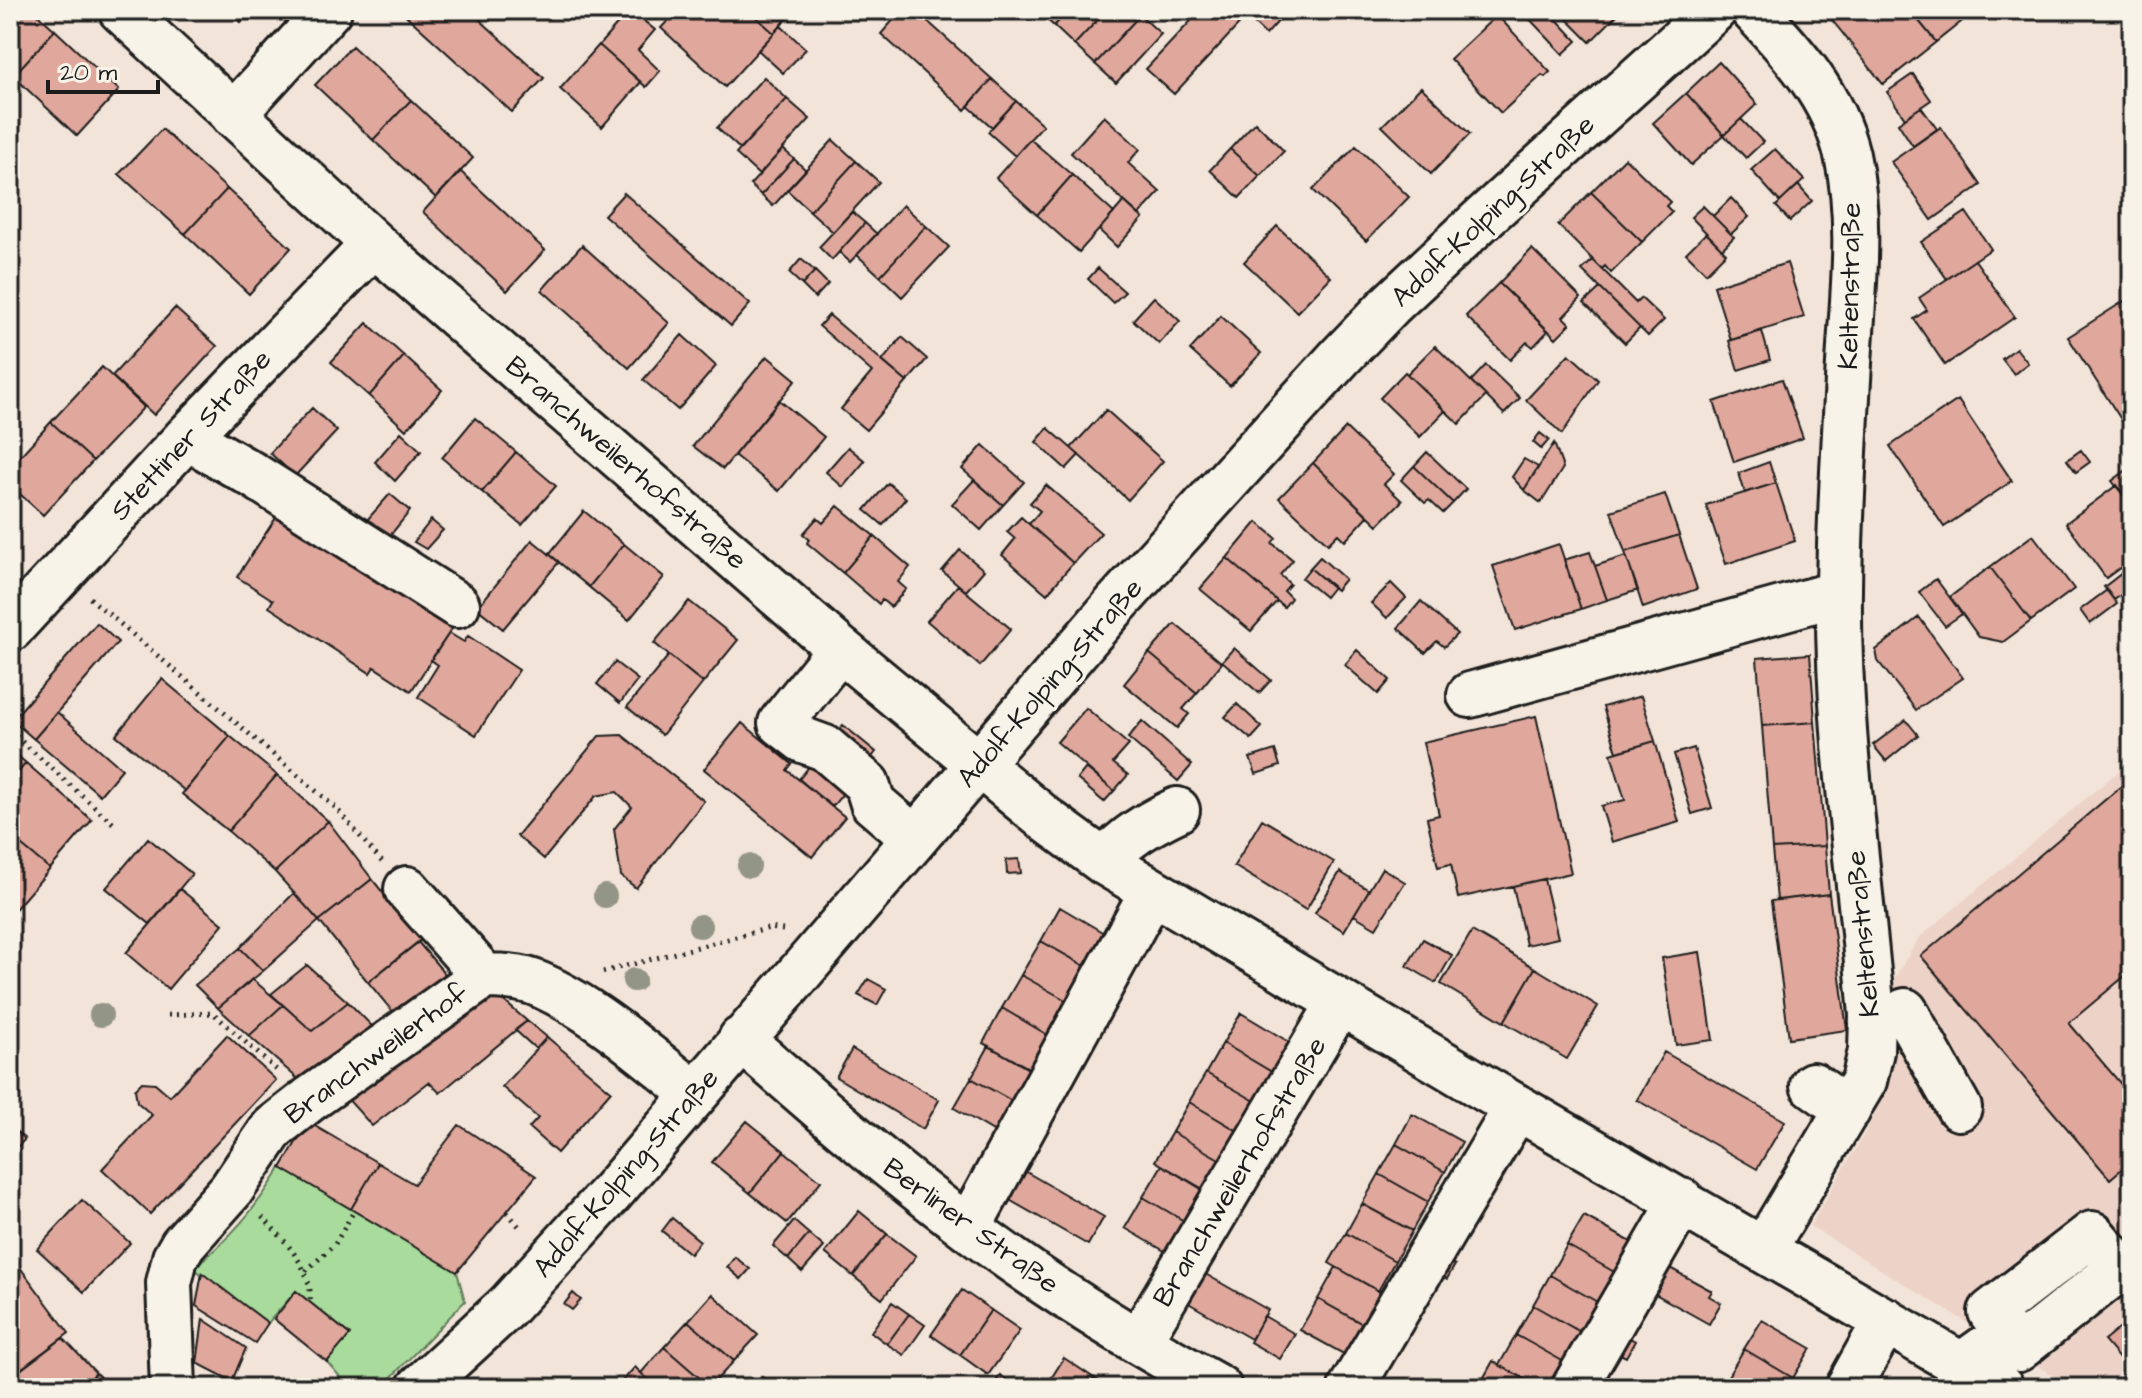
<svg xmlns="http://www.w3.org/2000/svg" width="2142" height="1398" font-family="'Architects Daughter',sans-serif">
<rect width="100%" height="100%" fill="#f2e4d9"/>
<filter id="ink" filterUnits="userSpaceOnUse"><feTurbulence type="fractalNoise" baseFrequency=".0125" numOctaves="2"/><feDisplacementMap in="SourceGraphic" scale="16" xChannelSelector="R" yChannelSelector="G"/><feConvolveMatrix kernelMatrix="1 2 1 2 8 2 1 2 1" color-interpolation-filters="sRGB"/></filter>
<g filter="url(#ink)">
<!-- built -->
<path fill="#edd2c7" d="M2132,760V1388H2073L1810,1226L1871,1122L1887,1086L1894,1059L1890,986L1919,938Z"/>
<!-- green -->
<path fill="#a9db9c" stroke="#627c5c" stroke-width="2" d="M281,1168L457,1272L465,1301L381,1388H350L327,1362L349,1334L296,1291L268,1323L193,1268C231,1238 255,1209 281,1168Z"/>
<!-- building -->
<path fill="#e0a79c" stroke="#1c1c1c" stroke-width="2" d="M10,10H33L55,30L13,76L10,74Z
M228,10H252L241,22Z
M400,10H469L544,78L512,112Z
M630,10L655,30L638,50L660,71L646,87L599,45Z
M678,10H748L774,33L725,87L661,28Z
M748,10H795L774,33Z
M902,10H915L992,79L965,110L881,34Z
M1036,10H1069L1054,26Z
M1069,10H1107L1074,45L1054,26Z
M1107,10H1135L1140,15L1095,64L1074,45Z
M1201,10H1240L1247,16L1174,94L1146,69Z
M1240,10H1273L1281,18L1266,35Z
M1525,10H1548L1577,41L1563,54L1523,12Z
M1558,10H1622L1590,42Z
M1844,10H1910L1936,42L1883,84L1832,20Z
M1910,10H1976L1936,42Z
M1140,15L1161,34L1116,83L1095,64Z
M1497,15L1550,72L1545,77L1542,75L1501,113L1450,59Z
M781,26L806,49L783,73L758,50Z
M55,30L119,90L77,136L13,76Z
M599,45L641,82L602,127L560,89Z
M352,46L411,100L373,140L315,85Z
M1719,62L1757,104L1724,135L1686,93Z
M1913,74L1931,100L1905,118L1887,92Z
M764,77L787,99L740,149L717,128Z
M992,79L1016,101L992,127L968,106Z
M1421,87L1470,134L1431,174L1382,126Z
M1686,93L1724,135L1691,165L1653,123Z
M787,99L810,119L759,175L736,154Z
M411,100L473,158L436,198L373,140Z
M1016,101L1043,125L1015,156L988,132Z
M1921,107L1937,129L1913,146L1898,123Z
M1104,116L1140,149L1128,163L1160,192L1139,215L1071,153Z
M1741,119L1763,142L1746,158L1724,135Z
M1255,122L1284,151L1260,176L1230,149Z
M1941,127L1981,185L1932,220L1891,162Z
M162,129L227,189L185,234L119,174Z
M1030,139L1072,175L1037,215L996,178Z
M833,140L856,161L810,211L787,190Z
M1356,146L1409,197L1366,241L1313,190Z
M783,149L794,159L761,195L750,185Z
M1230,149L1260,176L1239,198L1210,170Z
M1775,149L1804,180L1780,202L1751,170Z
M1625,158L1670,202L1666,206L1672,212L1642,242L1591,192Z
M794,159L806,170L773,206L761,195Z
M856,161L879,182L833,232L810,211Z
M460,171L545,250L507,291L423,212Z
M1072,175L1114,213L1079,252L1037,215Z
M1798,185L1812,201L1790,221L1776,206Z
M227,189L291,248L249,294L185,234Z
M1591,192L1642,242L1611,273L1605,266L1602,269L1558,225Z
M624,193L750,304L731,326L604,215Z
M1731,198L1749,217L1731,234L1713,216Z
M1124,201L1143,218L1117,247L1099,230Z
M903,205L926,226L880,276L857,255Z
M1703,206L1734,237L1722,249L1691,217Z
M852,212L865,223L832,260L819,247Z
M1966,212L1991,249L1947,279L1921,242Z
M865,223L877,234L850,262L839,252Z
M926,226L949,247L902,297L880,276Z
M1277,226L1331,277L1297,312L1244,262Z
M1706,233L1726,253L1706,273L1686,253Z
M582,245L669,323L629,368L542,290Z
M1532,249L1581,298L1563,317L1570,324L1556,338L1499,283Z
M801,259L815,271L802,285L789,273Z
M1593,260L1636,303L1641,298L1664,320L1648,336L1582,270Z
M1975,260L2015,317L1945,365L1914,319L1927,310L1919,298Z
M1787,263L1804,317L1731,340L1714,286Z
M1098,268L1125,292L1113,303L1088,279Z
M815,271L828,284L815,298L802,285Z
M1499,283L1548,331L1533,347L1527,342L1510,360L1466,316Z
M1600,288L1640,328L1625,343L1584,303Z
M2132,296V415L2122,421L2068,337Z
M1154,297L1180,321L1159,344L1133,320Z
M175,308L217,346L154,415L112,376Z
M829,315L907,382L866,430L841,409L872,372L819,326Z
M1221,316L1261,353L1230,386L1190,350Z
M367,323L404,356L369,396L331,362Z
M1762,331L1770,360L1738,370L1729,341Z
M682,335L716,366L678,410L643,380Z
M902,337L927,359L907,382L882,361Z
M1435,346L1486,396L1459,424L1407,374Z
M2016,348L2028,363L2014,374L2002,359Z
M1569,354L1598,380L1562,434L1526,400Z
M404,356L442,390L406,430L369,396Z
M767,356L796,380L723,469L693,446Z
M1486,365L1520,398L1504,414L1471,381Z
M102,367L144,407L93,461L51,422Z
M1405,372L1445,411L1420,437L1380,398Z
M1782,379L1803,438L1734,462L1714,402Z
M779,400L824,437L779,491L734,455Z
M1958,400L2012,481L1944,527L1890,446Z
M312,408L337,431L295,476L270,453Z
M1106,410L1163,461L1128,500L1071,448Z
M475,418L516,452L482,492L442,458Z
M51,422L93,461L43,515L10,485V467Z
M1048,428L1079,455L1066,469L1036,442Z
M1346,428L1394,474L1384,484L1402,501L1378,525L1313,463Z
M401,432L421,451L395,481L375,462Z
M1540,433L1549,440L1541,449L1533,442Z
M1554,443L1563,468L1541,503L1524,490Z
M983,445L1024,482L1003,505L962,469Z
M848,447L865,461L843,487L826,472Z
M2081,450L2090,462L2076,472L2067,460Z
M516,452L556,486L522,525L482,492Z
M1427,452L1466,489L1453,503L1414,466Z
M1524,459L1538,467L1524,490L1512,477Z
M1769,462L1776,483L1745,493L1739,473Z
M1313,463L1368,516L1345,541L1338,534L1328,544L1279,498Z
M1414,466L1453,503L1443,513L1429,500L1425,503L1401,480Z
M2132,466V506L2112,481Z
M974,480L1003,505L981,530L952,504Z
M888,483L906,498L883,525L865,510Z
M1776,483L1795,541L1726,564L1706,505Z
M1046,485L1101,533L1073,563L1029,524L1040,511L1030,503Z
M2117,485L2132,506V559L2106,578L2066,523Z
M390,494L410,511L388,538L367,520Z
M1665,494L1679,535L1625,552L1611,511Z
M838,506L874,536L843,573L807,543L809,539L803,534L817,518L823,523Z
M283,507L457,621L411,691L374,667L370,673L269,607L273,600L237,577Z
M584,511L624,544L589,587L549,554Z
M1021,517L1073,563L1047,594L1002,555L1015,539L1007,532Z
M431,520L443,530L426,549L414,542Z
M1257,522L1276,538L1272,543L1293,560L1280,575L1290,584L1284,591L1291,598L1284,607L1227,558Z
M1679,535L1697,589L1643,608L1625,552Z
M2033,535L2074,589L2031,621L1990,567Z
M874,536L910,567L898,582L906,589L891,607L882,600L879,604L843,573Z
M532,540L559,562L503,629L477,608Z
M624,544L664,577L629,620L589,587Z
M1559,544L1581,609L1515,630L1493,566Z
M960,550L984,570L966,591L942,571Z
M1590,552L1607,600L1581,609L1564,560Z
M1626,556L1638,590L1607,600L1595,566Z
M1320,557L1345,579L1336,590L1310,568Z
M1227,558L1277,601L1251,631L1200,589Z
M1990,567L2031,621L2003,642L1979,637L1950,597Z
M1310,568L1333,587L1325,597L1302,578Z
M2122,573L2132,587L2114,600L2104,587Z
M1936,579L1962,614L1945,626L1919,592Z
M1391,583L1406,598L1387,618L1371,603Z
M958,585L1011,629L980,666L927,621Z
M2107,590L2117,604L2090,624L2080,610Z
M689,601L738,640L703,683L654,643Z
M1421,601L1457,634L1444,647L1437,641L1425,653L1398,628Z
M1919,617L1963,678L1916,710L1878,661L1876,650Z
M97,623L118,642L34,739L12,720Z
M1175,624L1222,663L1197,693L1149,653Z
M449,633L464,642L468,636L519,670L476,735L418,697L438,665L431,660Z
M1234,648L1271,680L1259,693L1222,661Z
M1357,650L1390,680L1378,694L1345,665Z
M1149,653L1197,693L1183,709L1189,714L1177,728L1124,684Z
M1810,654L1815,722L1762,726L1757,658Z
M669,655L703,683L662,735L627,707Z
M615,662L638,680L620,703L597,684Z
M162,679L230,736L185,791L116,735Z
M1641,696L1655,741L1617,752L1603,707Z
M1237,704L1262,727L1251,739L1225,717Z
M1086,708L1129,745L1113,763L1128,775L1114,791L1057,742Z
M57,712L122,769L100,795L34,739Z
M1536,716L1571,873L1458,898L1451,864L1438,867L1427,818L1439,815L1423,742Z
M1906,720L1918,735L1886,761L1873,745Z
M1142,721L1192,765L1178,781L1128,738Z
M1815,722L1825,846L1772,849L1762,726Z
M742,723L792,764L787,770L845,817L812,857L704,769Z
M843,725L876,752L832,807L799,779Z
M622,735L704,801L636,888L621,876L614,829L632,807L617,792L596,796L544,859L517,836L599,736Z
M230,736L277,775L228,831L182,794Z
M1655,741L1679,822L1612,842L1601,806L1625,800L1611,754Z
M1694,748L1712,808L1692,814L1674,754Z
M10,749L26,763L10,782Z
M1275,750L1280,766L1256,774L1250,758Z
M26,763L92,820L50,869L10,836V782Z
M1086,768L1114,791L1104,802L1077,779Z
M277,775L328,821L275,872L228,831Z
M2132,777V970L2069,1023L2132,1097V1160L2110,1179L1921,956Z
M1262,819L1334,862L1306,910L1234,866Z
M328,821L372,879L319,921L275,872Z
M10,836L50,869L10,915Z
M148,838L192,874L150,924L106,888Z
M1825,846L1829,894L1777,900L1772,849Z
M1019,859L1021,873L1007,874L1006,860Z
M1382,868L1405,882L1376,928L1354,915Z
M1340,872L1369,890L1344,931L1315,913Z
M372,879L421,940L368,982L319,921Z
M1544,879L1558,938L1526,945L1513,886Z
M180,889L223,924L168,989L126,953Z
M294,893L319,921L263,971L240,948Z
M1829,894L1847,1030L1789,1038L1771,901Z
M1060,907L1109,936L1090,969L1041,941Z
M1472,931L1535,968L1504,1022L1441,984Z
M1423,939L1452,955L1436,983L1407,966Z
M1041,941L1090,969L1071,1003L1021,975Z
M418,942L451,981L402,1023L368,982Z
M240,948L263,971L218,1008L195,985Z
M1700,952L1713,1040L1676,1045L1662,958Z
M307,965L348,1002L312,1031L271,994Z
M1535,968L1598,1006L1567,1059L1504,1022Z
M1021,975L1071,1003L1051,1037L1002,1008Z
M252,979L283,1005L249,1036L218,1008Z
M868,979L886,989L877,1005L858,995Z
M473,994L498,996L527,1021L440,1093L429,1082L372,1126L344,1095Z
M348,1002L380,1034L306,1086L249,1036L283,1005L312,1031Z
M1002,1008L1051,1037L1032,1070L983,1043Z
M1241,1013L1289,1042L1272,1072L1223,1043Z
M527,1021L547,1037L536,1049L515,1030Z
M227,1035L276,1080L150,1214L102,1169L152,1115L137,1102L135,1089L142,1082L155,1083L170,1096Z
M547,1037L611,1091L557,1153L529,1128L538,1118L502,1087Z
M1223,1043L1272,1072L1255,1101L1206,1073Z
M989,1046L1037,1074L1019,1105L971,1078Z
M852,1049L939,1100L923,1129L836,1077Z
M1664,1052L1785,1121L1757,1169L1637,1100Z
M1206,1073L1255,1101L1238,1131L1189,1102Z
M971,1078L1019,1105L1002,1136L954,1108Z
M1189,1102L1238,1131L1221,1160L1172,1132Z
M1412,1114L1462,1142L1445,1172L1396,1144Z
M747,1121L784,1151L750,1193L712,1162Z
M308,1122L378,1163L351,1209L281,1168Z
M459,1125L536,1176L457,1272L351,1209L378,1163L414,1184Z
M10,1126L25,1139L10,1155Z
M1172,1132L1221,1160L1203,1190L1155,1161Z
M1396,1144L1445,1172L1428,1202L1379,1174Z
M784,1151L821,1181L787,1223L750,1193Z
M1162,1165L1210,1193L1191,1225L1143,1197Z
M1016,1166L1104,1217L1088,1245L999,1194Z
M1379,1174L1428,1202L1412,1231L1362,1204Z
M1143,1197L1191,1225L1173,1256L1125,1228Z
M82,1200L130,1243L84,1292L37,1249Z
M1362,1204L1412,1231L1395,1261L1346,1233Z
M859,1211L887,1234L853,1276L825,1253Z
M1584,1216L1633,1243L1616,1273L1567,1245Z
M672,1218L700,1241L690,1254L662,1231Z
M794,1221L809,1234L788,1259L773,1246Z
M1346,1233L1395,1261L1378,1291L1329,1263Z
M809,1234L824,1247L802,1272L788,1259Z
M887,1234L916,1256L882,1299L853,1276Z
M1567,1245L1616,1273L1599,1303L1550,1275Z
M10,1254L69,1333L10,1377Z
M735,1257L750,1269L741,1279L727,1267Z
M1443,1258L1455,1265L1447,1279L1435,1272Z
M1657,1261L1712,1291L1709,1296L1721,1303L1709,1324L1643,1287Z
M1336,1267L1384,1294L1366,1326L1318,1299Z
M1195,1268L1268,1310L1251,1339L1178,1297Z
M202,1273L268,1323L255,1343L196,1306Z
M1550,1275L1599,1303L1582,1333L1533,1305Z
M962,1290L991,1310L960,1355L931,1335Z
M296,1291L350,1335L327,1362L274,1319Z
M573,1293L581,1300L572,1310L564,1304Z
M712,1294L758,1335L734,1361L688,1321Z
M1318,1299L1366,1326L1349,1357L1300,1330Z
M892,1302L909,1314L887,1344L871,1332Z
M1533,1305L1582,1333L1566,1363L1516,1335Z
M991,1310L1020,1330L988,1375L960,1355Z
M909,1314L925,1325L904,1355L887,1344Z
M1264,1316L1295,1334L1280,1359L1250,1342Z
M2132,1318V1374L2104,1341Z
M203,1319L246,1348L232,1381L197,1363Z
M1762,1320L1811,1348L1793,1378L1744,1349Z
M688,1321L734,1361L710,1387L664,1347Z
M1619,1332L1635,1341L1626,1357L1610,1349Z
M1516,1335L1566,1363L1551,1388H1541L1499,1365Z
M63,1338L96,1373L81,1388H27L15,1374Z
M664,1347L710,1387L657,1388L641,1373Z
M1744,1349L1793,1378L1787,1388H1744L1727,1378Z
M1064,1358L1094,1378L1088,1388H1045Z
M1493,1361L1499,1365L1541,1388H1478Z
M635,1367L641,1373L657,1388H616Z
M96,1373L110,1388H81Z
M1000,1375L1015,1385L1013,1388H992Z
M761,1376L772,1385L769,1388L753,1386Z
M1094,1378L1111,1388H1088Z
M1727,1378L1744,1388H1722Z"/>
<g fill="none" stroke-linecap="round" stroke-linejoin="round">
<!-- minor casing -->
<g stroke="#1c1c1c" stroke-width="50">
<path id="minor" d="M121,10L374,244L840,649L1044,818L1104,862L1484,1088L2001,1388
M1753,10C1793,52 1833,96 1847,155C1861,217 1854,284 1850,347C1845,428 1840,508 1839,589C1837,731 1860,873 1872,1015L1871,1051L1864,1081L1764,1249
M233,115L329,10
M187,437L253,475L457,605
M10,629L187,437L374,244
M840,649L781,723L803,740L825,748L867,784L873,803L914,838
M1470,695L1839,593
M1104,862C1125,837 1148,824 1177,810
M407,889L484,976
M1905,1011L1959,1108
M741,1039C815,1104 888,1168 967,1227C1046,1287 1132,1340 1219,1388
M1813,1085L1848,1110
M968,1228L1152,892
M1139,1341L1340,1002
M1963,1364L2006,1333L1991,1312L2092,1234L2120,1268L2018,1349L2006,1333
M173,1388L169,1283L175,1258L183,1244L231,1190L273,1128L310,1099L484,976C500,976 518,977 533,982C588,1003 648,1057 695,1094
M419,1388L507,1307L611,1193L1116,604L1341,356L1391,304L1481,220L1714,10
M1351,1388L1517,1107
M1574,1388L1682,1201
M1848,1388L1886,1320"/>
</g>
<!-- path -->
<path stroke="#1c1c1c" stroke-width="5" stroke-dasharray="2 6" stroke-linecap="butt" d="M90,598L336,808L382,862
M10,731L115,825
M603,972L770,928L783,930
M168,1015L213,1013L280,1073
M507,1212L522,1230
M262,1217C284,1239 314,1270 310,1303
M306,1271L335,1244L354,1211"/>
<!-- minor -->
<use href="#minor" stroke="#f7f3e8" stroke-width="44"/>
</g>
<!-- trees -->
<g fill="#939586">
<circle cx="749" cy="866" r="12"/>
<circle cx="605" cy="896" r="12"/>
<circle cx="700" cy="926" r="12"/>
<circle cx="634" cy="980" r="12"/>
<circle cx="101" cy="1015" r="12"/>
</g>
</g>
<g text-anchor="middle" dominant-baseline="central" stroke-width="7" stroke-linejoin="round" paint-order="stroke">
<!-- street labels -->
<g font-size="28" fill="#1c1c1c" stroke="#f7f3e8">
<text transform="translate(1493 211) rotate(-43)">Adolf-Kolping-Straße</text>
<text transform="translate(1850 286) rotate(-89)">Keltenstraße</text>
<text transform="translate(191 435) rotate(-47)">Stettiner Straße</text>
<text transform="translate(626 463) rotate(41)">Branchweilerhofstraße</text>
<text transform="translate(1050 683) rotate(-49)">Adolf-Kolping-Straße</text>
<text transform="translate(1863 934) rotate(-95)">Keltenstraße</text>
<text transform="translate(376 1054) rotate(-36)">Branchweilerhof</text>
<text transform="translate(1240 1172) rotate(-59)">Branchweilerhofstraße</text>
<text transform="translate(626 1173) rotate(-49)">Adolf-Kolping-Straße</text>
<text transform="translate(971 1226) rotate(36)">Berliner Straße</text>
</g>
</g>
<!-- margin -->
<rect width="2142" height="1398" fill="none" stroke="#f7f3e8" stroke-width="40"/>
<rect x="20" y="20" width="2102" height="1358" fill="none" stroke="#1c1c1c" stroke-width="3" filter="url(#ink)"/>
<!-- scale -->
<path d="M48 80v12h110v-12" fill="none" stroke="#1c1c1c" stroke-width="4"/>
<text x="60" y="80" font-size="24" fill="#1c1c1c" stroke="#f7f3e8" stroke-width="6" paint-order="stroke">20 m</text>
</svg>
